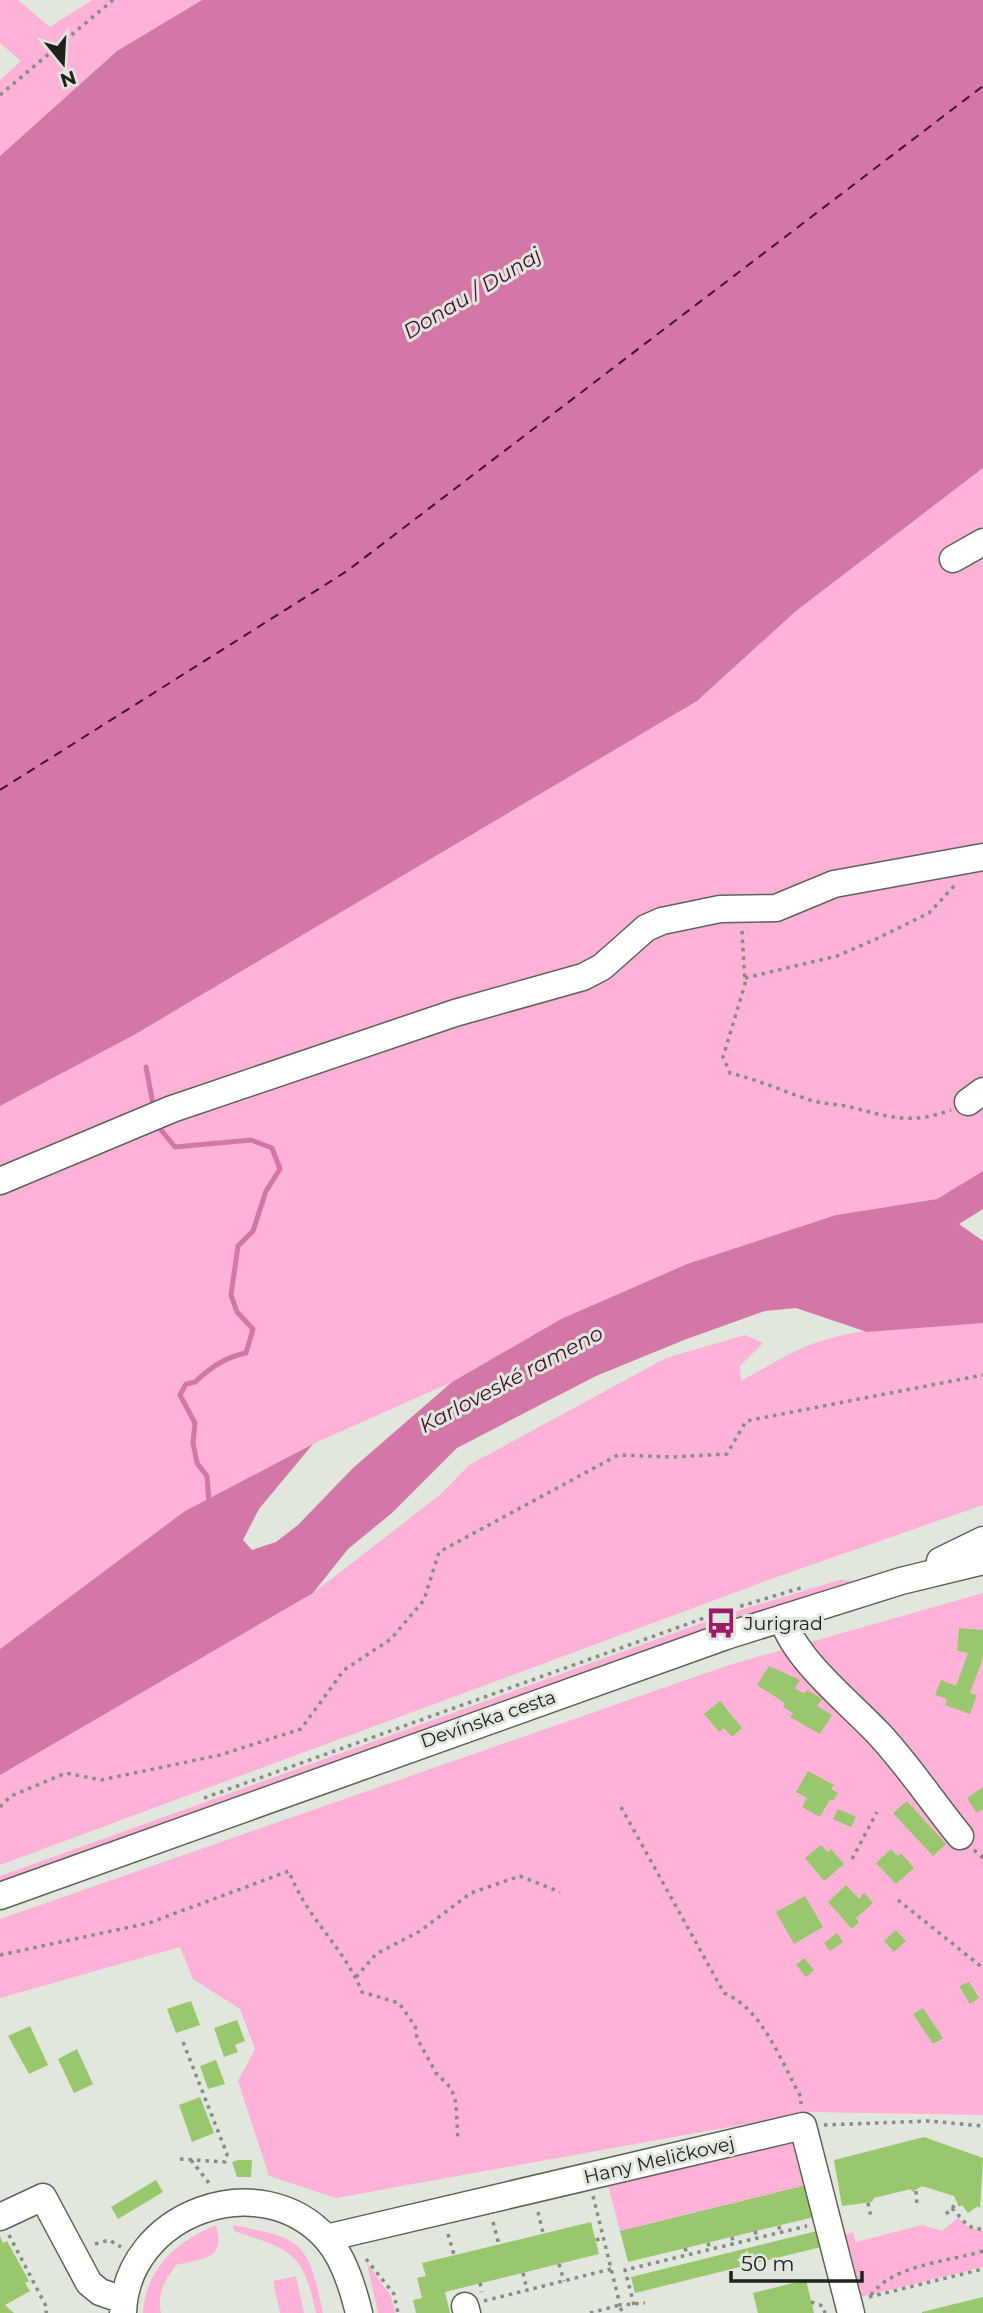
<svg xmlns="http://www.w3.org/2000/svg" width="983" height="2313" font-family="Montserrat,sans-serif">
<rect width="100%" height="100%" fill="#e1e7dc"/>
<!-- green -->
<path fill="#feb2d7" d="M0,0H18L50,27L92,0H202L117,51L0,156V80L21,61L0,43Z
M983,468V1171L937,1199L836,1215L687,1264L561,1319L452,1382L313,1444L185,1511L0,1649V1106L134,1035L697,701L796,611Z
M983,1323V1505L774,1578L0,1865V1775L313,1593L441,1494L469,1465L666,1358L745,1335L763,1343L740,1366L741,1381C769,1366 797,1347 828,1339C877,1324 933,1327 983,1323Z
M839,1580L852,1581L729,1622L727,1614Z
M983,1593V2115L812,2112L336,2198L269,2176L238,2081L255,2049L240,2009L193,1979L180,1947L0,1998V1919L729,1665Z
M713,1619L715,1625L0,1883V1876Z
M795,2139L806,2185L620,2231L607,2181Z
M958,2218L967,2226L983,2231V2267L857,2298L843,2235L853,2232L856,2242L922,2225L942,2231Z
M216,2225C226,2260 203,2258 176,2265C164,2282 157,2293 161,2313H143C146,2268 177,2241 216,2225Z
M233,2225C304,2239 308,2242 323,2313H316C303,2251 291,2250 234,2231Z
M367,2263L391,2296L395,2313H378Z
M296,2276L304,2313H280L273,2281Z"/>
<!-- water -->
<path fill="#d377a6" d="M202,0H983V468L796,611L697,701L134,1035L0,1106V156L117,51Z
M983,1171V1209L959,1224L983,1241V1323L867,1332L796,1308L765,1311L684,1340L596,1376L457,1448L392,1513L348,1549L313,1593L0,1775V1649L185,1511L313,1444L259,1509L243,1540L252,1550L276,1542L298,1525L353,1468L452,1382L561,1319L687,1264L836,1215L937,1199Z"/>
<g fill="none" stroke-linecap="round" stroke-linejoin="round">
<!-- stream -->
<path stroke="#d377a6" stroke-width="5" d="M146,1067L154,1109
M157,1125L175,1147L251,1140L272,1148L280,1169L266,1191L253,1231L238,1246L231,1295L237,1312L253,1329L246,1353C225,1357 210,1368 195,1382L186,1384L180,1395L195,1423L193,1443L197,1463L207,1476L209,1503"/>
<!-- ferry -->
<path stroke="#480f31" stroke-width="2" stroke-dasharray="9 7" stroke-linecap="butt" d="M0,790L347,571L983,86"/>
</g>
<!-- building -->
<path fill="#98c76e" d="M959,1628L983,1630V1658L970,1693L977,1695L970,1714L945,1705L947,1699L935,1695L941,1680L956,1686L968,1653L957,1651Z
M769,1666L800,1680L795,1688L804,1694L807,1690L822,1699L817,1706L832,1715L820,1734L790,1717L793,1713L783,1707L785,1703L757,1685Z
M720,1701L742,1728L732,1737L724,1728L719,1732L704,1714Z
M808,1771L834,1785L831,1789L838,1793L833,1801L830,1799L820,1817L802,1807L807,1798L796,1792Z
M983,1787V1809L977,1813L967,1798Z
M907,1801L946,1844L933,1856L893,1813Z
M838,1809L856,1817L851,1827L833,1819Z
M821,1845L828,1852L831,1849L844,1864L824,1881L805,1858Z
M891,1849L898,1856L901,1853L914,1868L896,1884L876,1863Z
M846,1885L859,1899L864,1893L873,1903L856,1918L859,1922L852,1929L828,1902Z
M805,1896L823,1927L794,1944L776,1912Z
M896,1930L906,1941L894,1952L884,1941Z
M837,1933L843,1942L830,1951L824,1943Z
M804,1958L814,1970L806,1977L796,1965Z
M969,1982L979,1998L970,2004L959,1986Z
M191,2001L200,2025L176,2033L167,2009Z
M923,2008L943,2038L933,2044L913,2014Z
M237,2020L245,2041L235,2045L238,2052L224,2057L214,2028Z
M30,2026L48,2065L29,2074L8,2036Z
M77,2049L93,2084L74,2093L58,2059Z
M216,2060L225,2084L208,2089L200,2066Z
M200,2097L214,2133L192,2142L179,2105Z
M924,2137L983,2158L980,2209L978,2206L968,2213L962,2205L959,2207L954,2196L922,2186L912,2192L911,2189L874,2198L872,2202L842,2206L834,2160Z
M238,2160H252L251,2177H237L232,2162Z
M156,2180L163,2192L118,2219L111,2207Z
M806,2185L814,2217L628,2262L620,2231Z
M591,2222L599,2254L445,2292L450,2313H416L413,2300L422,2298L417,2278L426,2276L422,2263Z
M817,2231L821,2247L635,2293L631,2277Z
M0,2236L3,2243L7,2241L29,2281L25,2283L30,2291L5,2305L14,2313H0Z
M806,2280L814,2313H758L753,2293Z
M983,2297V2313H922V2312Z"/>
<g fill="none" stroke-linecap="round" stroke-linejoin="round">
<!-- minor casing -->
<g stroke="#5e635a" stroke-width="29">
<path id="minor" d="M953,559L983,542
M968,1102L983,1091
M0,1181L172,1109L455,1013L583,977L602,967L646,928L662,921L720,909L776,908L834,884L983,857
M940,1561L983,1540
M782,1618C796,1661 848,1701 879,1734C908,1765 933,1803 960,1836
M0,1896L726,1636L901,1581L983,1561
M0,2217L43,2197L89,2283L100,2292L123,2300
M326,2238L803,2126L851,2313
M465,2306L467,2313
M123,2313C126,2213 260,2164 327,2239C344,2258 353,2288 359,2313"/>
</g>
<!-- path -->
<path stroke="#878b84" stroke-width="3.5" stroke-dasharray="3.5 5" stroke-linecap="butt" d="M0,95L113,0
M742,931L745,984L723,1057L730,1073C759,1080 785,1092 813,1101C825,1104 838,1104 850,1107C890,1117 910,1125 951,1110
M745,978L837,956L874,940L929,913L956,884
M204,1798L718,1613L804,1587
M0,1807L11,1796L66,1773L101,1780L220,1755L301,1729L344,1670L391,1639L424,1600L439,1552L618,1455L674,1457L727,1454L746,1421L983,1375
M621,1807L724,1993C763,2009 781,2062 801,2097V2104
M974,1850L983,1858
M852,1859L877,1812
M898,1900L983,1968
M0,1955L149,1923L289,1871C306,1918 344,1947 362,1992L399,2003L415,2026L417,2038L436,2073L451,2088L456,2103L458,2141
M356,1977L376,1954L420,1931L471,1893L520,1876L560,1892
M824,2125L929,2121L983,2126
M180,2159L225,2162L227,2154L183,2042
M191,2160L209,2183
M916,2191L917,2206
M593,2196L620,2305L645,2303
M868,2203L871,2217
M952,2208L968,2226L983,2230
M538,2212L543,2233
M946,2214L956,2204
M493,2222L499,2245
M779,2226L780,2233
M755,2231L757,2238
M448,2234L454,2255
M9,2235L47,2308L46,2313
M732,2237L734,2244
M596,2240L603,2238
M708,2243L710,2249
M95,2244L109,2240L121,2247
M685,2248L687,2255
M366,2259L394,2294L398,2313
M559,2264L564,2281
M523,2273L527,2290
M480,2283L482,2292
M871,2295C894,2264 948,2262 983,2251
M869,2297L983,2269
M484,2301L611,2269
M811,2302L823,2306L825,2313
M634,2305L625,2270L807,2226
M590,2313L620,2305L622,2313"/>
<!-- minor -->
<use href="#minor" stroke="#fff" stroke-width="26"/>
</g>
<!-- icons -->
<defs>
<g id="bus-bare" transform="scale(2.415)"><path d="M-5-6H5V4H4V6H2V4H-2V6H-4V4H-5ZM-3.5-4V0h7V-4ZM-3.5 1.2v1.5H-2V1.2ZM2 1.2v1.5H3.5V1.2Z" fill="#9d1a6b" stroke="#e1e7dc" stroke-width="2.5" paint-order="stroke"/></g>
</defs>
<g fill-rule="evenodd">
<use href="#bus-bare" x="721" y="1623"/>
</g>
<g text-anchor="middle" dominant-baseline="central" stroke-width="6" stroke-linejoin="round" paint-order="stroke">
<!-- poi labels -->
<g font-size="19" fill="#20221e" stroke="#e1e7dc" text-anchor="start">
<text x="744" y="1623">Jurigrad</text>
</g>
<!-- street labels -->
<g font-size="19" fill="#20221e" stroke="#e1e7dc">
<text transform="translate(488 1719) rotate(-19)">Devínska cesta</text>
<text transform="translate(659 2160) rotate(-13)">Hany Meličkovej</text>
</g>
<!-- water labels -->
<g font-size="21" font-style="italic" fill="#480f31" stroke="#e1e7dc">
<text transform="translate(472 293) rotate(-31)">Donau / Dunaj</text>
<text transform="translate(511 1379) rotate(-28)">Karloveské rameno</text>
</g>
</g>
<!-- north arrow -->
<g transform="translate(63 63) rotate(162)" stroke="#e1e7dc" stroke-width="5" paint-order="stroke">
<path d="M0-5L12 26L0 18L-12 26Z" fill="#20221e"/>
<text y="-10" font-size="19" font-weight="bold" text-anchor="middle" fill="#20221e">N</text>
</g>
<!-- scale -->
<path d="M731 2271v10h131v-10" fill="none" stroke="#20221e" stroke-width="3.5"/>
<text x="741" y="2271" font-size="21" fill="#20221e" stroke="#e1e7dc" stroke-width="5" paint-order="stroke">50 m</text>
</svg>
